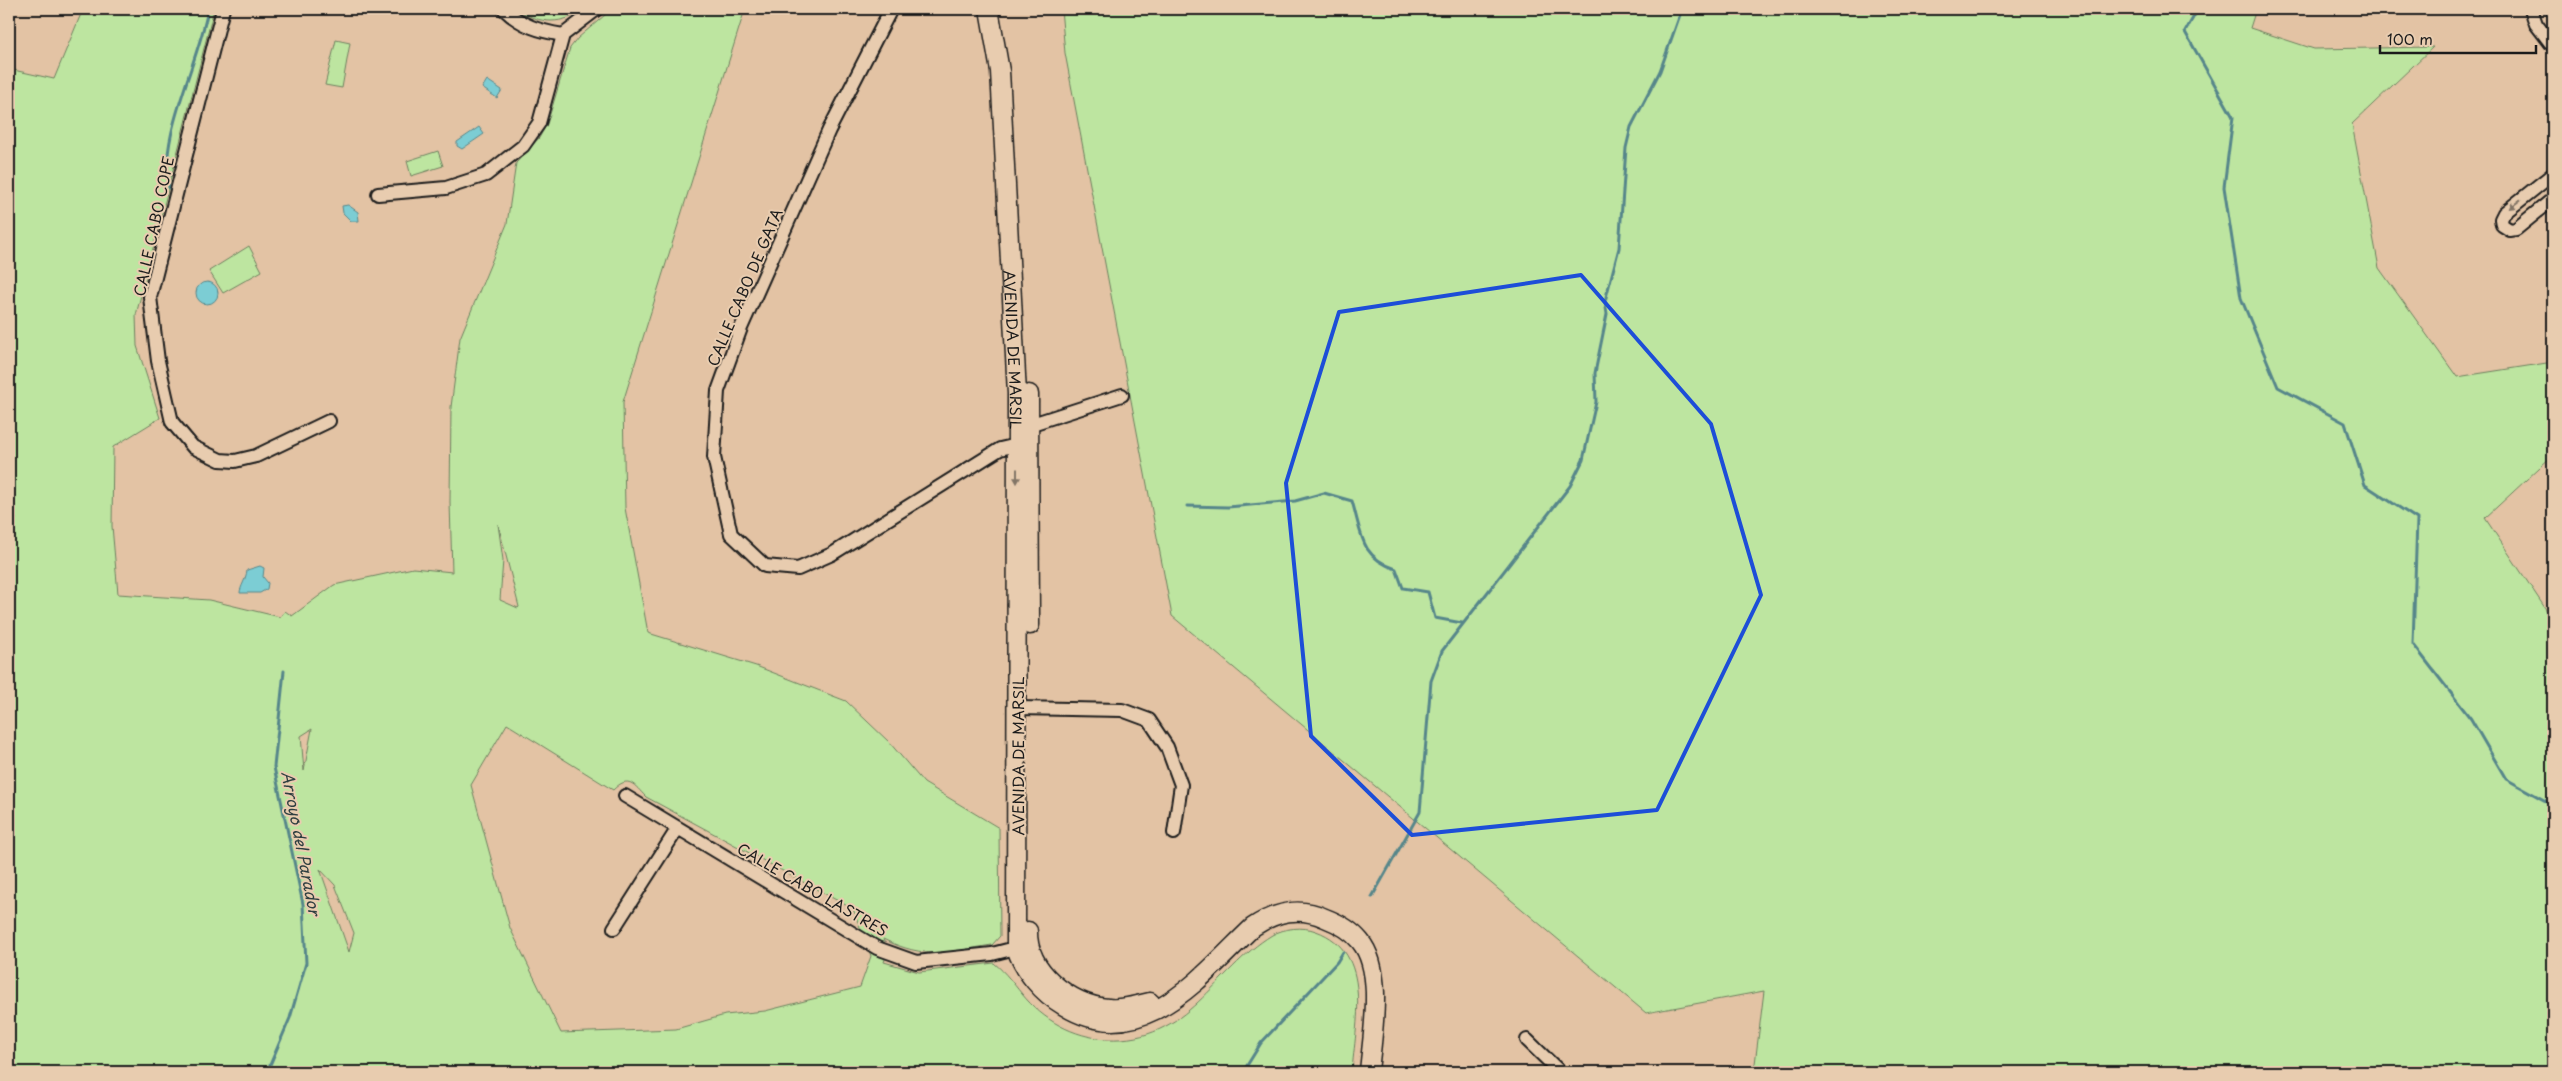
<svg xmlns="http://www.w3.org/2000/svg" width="2562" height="1081" font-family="'Playpen Sans',sans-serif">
<rect width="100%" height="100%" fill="#e3c3a4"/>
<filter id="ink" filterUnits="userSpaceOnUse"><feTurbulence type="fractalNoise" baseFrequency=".02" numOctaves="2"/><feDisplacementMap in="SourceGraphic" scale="10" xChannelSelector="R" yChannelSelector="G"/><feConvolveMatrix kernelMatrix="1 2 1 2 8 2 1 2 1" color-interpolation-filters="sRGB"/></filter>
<g filter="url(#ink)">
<!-- green -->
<path fill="#bde5a0" stroke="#6c805e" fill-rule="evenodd" d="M83,9H214L136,315L137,346L160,418L113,447L112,526L118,594L209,600L280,617L285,611L292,616L334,585L413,568L452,572L450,502L451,407L460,338L507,224L516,163L539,138L547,124L570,48L578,38L612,9H745L623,402L625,508L648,633L756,666L846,701L889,742L924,783L999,828L1000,936L992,945C947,952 926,960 883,939L888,951L884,962L919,972L994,963C1007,974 1012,982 1022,994C1043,1020 1073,1037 1107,1039C1189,1043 1213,971 1272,935C1284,928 1303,926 1316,931C1375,952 1355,1025 1352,1072H9V528L16,519L9,499V69L54,79ZM498,524L519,607L518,608L500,600L503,560ZM507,724L613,790C629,774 634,785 646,797L853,909L871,956L860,987L765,1011L725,1015L676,1029L561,1033L510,928L471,785ZM312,729L304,771L301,736ZM320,869L335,885L354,933L349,952Z
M517,9H585C562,25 540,25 517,9Z
M1061,9H2256L2250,28L2314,49L2433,47L2352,124L2379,268L2457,377L2553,362V455L2485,518L2553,620V1072H1754L1764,991L1646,1013L1172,616L1065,53Z
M336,40L350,43L342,88L325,85Z
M438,151L443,166L411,176L407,161Z
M249,246L262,271L223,293L209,271Z"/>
<!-- water -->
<path fill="#7ccdd4" stroke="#56868a" d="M487,80L502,90L497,98L482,88Z
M479,127L484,134L462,149L457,146V142Z
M348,205L358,212L359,221H351L343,213L342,206Z
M196 293a11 11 0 1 1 22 0a11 11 0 1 1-22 0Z
M260,566L264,568L263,577L268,583L267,589L260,593H240C240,587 246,580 247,570Z"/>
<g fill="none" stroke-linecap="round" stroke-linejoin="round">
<!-- stream -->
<path stroke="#56868a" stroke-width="3" d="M2198,9L2185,32L2233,117L2224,187L2241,298L2278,387L2345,423L2365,485L2417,519L2413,644L2471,719L2506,779L2553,805
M169,188C158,136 199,62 208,9
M1187,506L1228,507L1295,501L1324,493L1352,501C1362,535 1360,557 1396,569L1403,588L1428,592L1435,618L1462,623
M1372,897L1420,812L1431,681L1442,651L1570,486L1583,460L1596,402L1595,373L1607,314L1605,301L1619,248L1626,148L1631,127L1660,71L1682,9
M267,1072L290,1018L306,963L303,904L274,767L284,671
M1243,1072L1261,1043L1337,962L1343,952"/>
<!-- street casing -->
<g stroke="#1c1c1c" stroke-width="16">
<path id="street" d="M223,9L150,297L158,361L172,422L193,447L220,460L235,461L256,456L329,421
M504,9C521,26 540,31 563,35L597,9
M891,9L829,130L741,328L718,391L714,457L731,534L765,566L798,569L832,554L1000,449L1017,445
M2531,9L2536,24L2553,46
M2553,9V10
M2553,174L2504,213L2501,219L2502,225L2510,230L2516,229L2553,199
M378,194L446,188L486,175L523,146L539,123L563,35
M1029,425L1122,395
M1018,708L1122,710L1149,720L1167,747L1181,785L1174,833
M625,796L877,948L916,962L992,954L1023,946
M614,928L678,828
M1527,1040L1560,1072"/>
</g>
<!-- secondary casing -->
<g stroke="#1c1c1c" stroke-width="21">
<g id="secondary">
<path id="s1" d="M989,9L1000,71L1017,394L1016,948C1024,972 1042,993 1064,1006C1142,1054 1202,975 1253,927C1276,912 1299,906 1325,918C1338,923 1351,930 1360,941C1385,971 1372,1035 1369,1072"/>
<path d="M1029,394L1030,625"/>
<path d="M1028,931C1027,971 1070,1005 1108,1008C1122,1010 1137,1005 1150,1002"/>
</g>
</g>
<!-- street -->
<use href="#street" stroke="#e8ccaf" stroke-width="12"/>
<!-- secondary -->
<use href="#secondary" stroke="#e8ccaf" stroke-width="18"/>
</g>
<!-- one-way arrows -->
<defs><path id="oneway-solid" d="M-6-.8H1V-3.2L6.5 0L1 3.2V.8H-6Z" transform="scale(1.25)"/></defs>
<g fill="#827466">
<use href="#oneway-solid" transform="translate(2515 204) rotate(142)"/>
<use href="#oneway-solid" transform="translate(1017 476) rotate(90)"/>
</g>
</g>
<!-- marked area -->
<path fill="none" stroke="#1d4ed8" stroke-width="4" stroke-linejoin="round" d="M1581,275L1711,424L1761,595L1657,810L1412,835L1311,736L1286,483L1339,312Z"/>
<g text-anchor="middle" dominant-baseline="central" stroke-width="4" stroke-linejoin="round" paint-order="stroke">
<!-- street labels -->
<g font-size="15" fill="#1c1c1c" stroke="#e8ccaf">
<text transform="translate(153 226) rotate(-78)">CALLE CABO COPE</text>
<text transform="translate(744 287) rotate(-67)">CALLE CABO DE GATA</text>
<text stroke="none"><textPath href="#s1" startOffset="342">AVENIDA DE MARSIL</textPath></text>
<text transform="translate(1017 756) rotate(-90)">AVENIDA DE MARSIL</text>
<text transform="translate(813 889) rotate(30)">CALLE CABO LASTRES</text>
</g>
<!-- water labels -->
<g font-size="16" font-style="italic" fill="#2f3f41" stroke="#e8ccaf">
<text transform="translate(302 843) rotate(79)">Arroyo del Parador</text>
</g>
</g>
<!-- margin -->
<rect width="2562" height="1081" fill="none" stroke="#e8ccaf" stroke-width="30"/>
<rect x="15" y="15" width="2532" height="1051" fill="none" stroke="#1c1c1c" stroke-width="2" filter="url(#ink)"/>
<!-- scale -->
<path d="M2380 45v8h156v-8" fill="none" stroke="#1c1c1c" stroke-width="2.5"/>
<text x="2387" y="45" font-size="15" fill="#1c1c1c" stroke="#e8ccaf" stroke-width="4" paint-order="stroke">100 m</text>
</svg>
